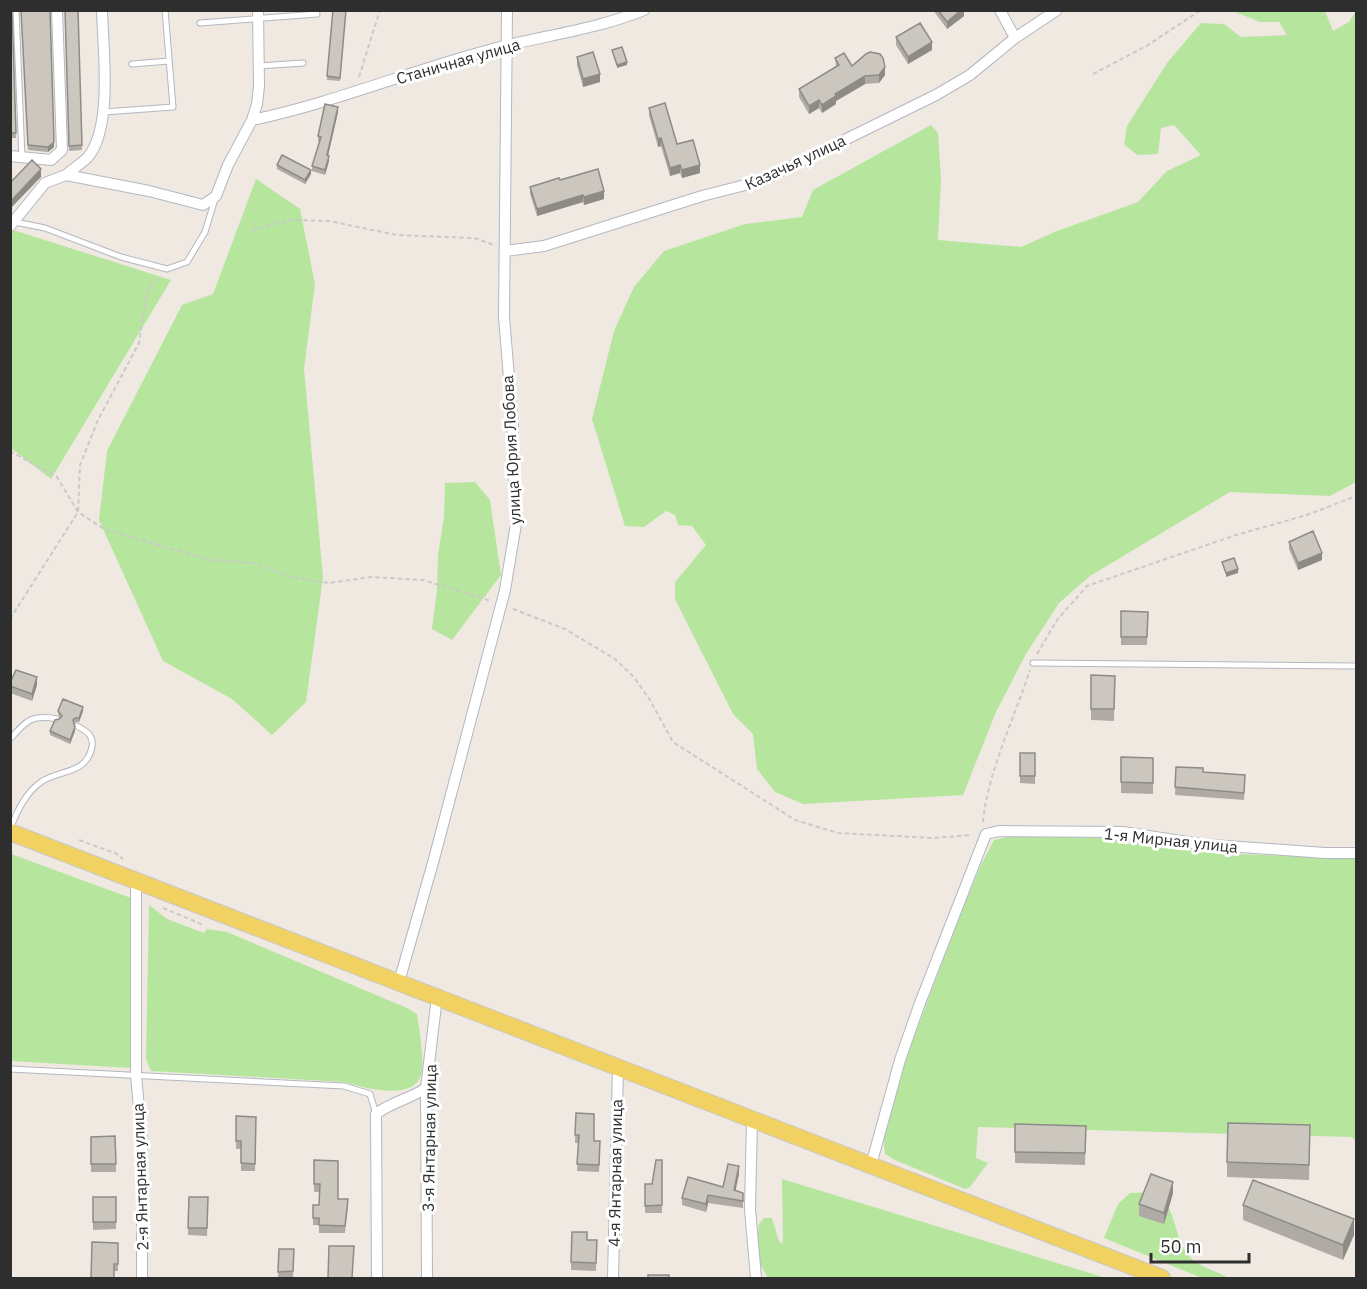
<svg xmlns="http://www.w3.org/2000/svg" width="1367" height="1289" font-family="'IBM Plex Sans',sans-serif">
<rect width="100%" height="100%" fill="#efe9e1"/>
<!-- green -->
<path fill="#b6e59e" d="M1233,11H1325L1333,31L1349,22L1356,11V482L1330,496L1230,492L1090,576L1059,603L1026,654L996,712L963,795L803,804L775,792L757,769L753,734L733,714L675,599V582L706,545L692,526L678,525L675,515L666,511L644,527L625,526L592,419L614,331L634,287L664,251L745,224L802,217L813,190L931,125L938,133L941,180L938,240L1021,247L1057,231L1138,202L1167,171L1201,155L1174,125L1161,128L1158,154L1137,155L1124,144L1127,126L1167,63L1201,23L1224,24L1241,37L1287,35L1279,22H1260Z
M256,179L300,209L315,284L304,369L323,577L306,702L272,735L232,699L163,661L99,520L107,451L182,305L213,294Z
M10,229L171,280L51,479L11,448Z
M475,482L490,500L501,575L452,640L432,629L437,591L438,555L444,517L445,483Z
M1012,836L1103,838L1216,853L1356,859V1141L1351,1137L978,1127L976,1158L988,1163L970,1187L965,1189L895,1160L885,1154L883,1136L906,1058L963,908L981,865L994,840Z
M11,854L131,898L130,1068L11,1061Z
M149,905L167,919L204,933L207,929L227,932L407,1008L417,1014C419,1029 425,1061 421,1075C413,1102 362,1087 344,1082L151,1071L146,1059Z
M782,1179L1106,1278H768L755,1255L759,1224L764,1218H772L779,1241L783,1244Z
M1154,1192C1179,1207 1172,1239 1191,1258C1198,1266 1215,1271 1225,1276L1226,1278H1202L1104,1238L1118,1204L1130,1193Z"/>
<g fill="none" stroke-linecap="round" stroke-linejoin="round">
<!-- service casing -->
<g stroke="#b4b7c1" stroke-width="7">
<path id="service" d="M16,10L22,158
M200,23L317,14
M132,64L169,61
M259,66L303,63
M104,112L173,107L165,10
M15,222L45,228L121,257L167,269L187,262L205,232L215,199
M1033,663L1356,666
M10,739C26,721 31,714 57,719
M10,829C17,812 25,793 41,782C60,769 86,775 92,747C94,735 86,731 77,726
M10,1069L344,1086L370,1094L376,1114"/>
</g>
<!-- minor casing -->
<g stroke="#b4b7c1" stroke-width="12">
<path id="minor" d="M1000,10L1015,38
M252,120C333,103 410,71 489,50C540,36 595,30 644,10
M10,156L51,160L62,150L57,10
M66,175C73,169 82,163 88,157C113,127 103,49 102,10
M10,226L45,183L66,175L149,191L203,205L216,196L228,165L252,120L257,104L259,86L258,10
M505,251L544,246L702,196L761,181L936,95L970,75L1015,38L1057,10
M136,881V1075L142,1141V1278
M399,982L434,859L505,590L517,518L512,456L513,426L504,317L507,10
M752,1119L750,1209L756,1278
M871,1165L900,1060L920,1003L986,834L999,831L1123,832L1200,844L1325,853H1356
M377,1278L376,1114C391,1102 410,1099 426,1088
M427,1278L426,1088L437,997
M613,1278L618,1067"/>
</g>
<!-- primary casing -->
<g stroke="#c9c9c9" stroke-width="18">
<path id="primary" d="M10,832L1162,1278"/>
</g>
<!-- path -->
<path stroke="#c9c9c9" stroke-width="2" stroke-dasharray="4.5 3" stroke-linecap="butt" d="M1093,74L1148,45L1201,10
M359,77L380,10
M252,230L291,220L329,221L397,235L474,238L494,245
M10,451L57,477L78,512L104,529L210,560L255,563L290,577L329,583L371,577L423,580L491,601
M513,609L565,629L615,659L634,677L650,700L673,742L795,820L838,833L933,838L972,835
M10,619L78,512L80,465L98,420L139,343L147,290L161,276
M1037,654L1057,620L1087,586L1236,535L1307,515L1356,496
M983,822C987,774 1015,716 1030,670
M79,840L117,854L123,859
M163,908L204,925"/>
<!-- service -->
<use href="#service" stroke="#fff" stroke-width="5"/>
<!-- minor -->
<use href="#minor" stroke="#fff" stroke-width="10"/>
<!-- primary -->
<use href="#primary" stroke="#f2d163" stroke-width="16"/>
</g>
<!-- wall -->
<path fill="#afaba4" d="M10,10H12L16,138H10Z
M21,10L54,147L48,152L28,150Z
M65,10H78L82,150L69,151Z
M346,10L340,81L327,80V76Z
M933,10H964V16L947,29Z
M896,37L932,50L908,64L896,45Z
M577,57L600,82L583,87L577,65Z
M835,58L852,66L885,75L879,83L865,84L836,101V104L822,113L819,108L809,114L799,97V89L836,67Z
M649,108L677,144L700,173L682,178L680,173L670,176L661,146L658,147L649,115Z
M338,112L328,156L329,161L325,175L312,171V166L320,141H318V136Z
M277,165L311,174L305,184L277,169Z
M560,180L604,199L584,205L583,202L537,216L530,194V187Z
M1289,542L1322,560L1298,570L1289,549Z
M1121,611L1148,612L1147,645H1121Z
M1091,675L1115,676L1114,721L1091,720Z
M10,683L37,685L32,701L10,693Z
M58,711H83L79,722H75L74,723L75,731L70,744L50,735V731L60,718L58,714Z
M1020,753H1035V784L1020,783Z
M1121,757L1153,758V794L1121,793Z
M1176,767L1203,772L1245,775L1244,800L1175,795Z
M576,1113L594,1141L600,1149L599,1172L577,1171L579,1143H575Z
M236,1116L256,1117L255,1171H241V1149H236Z
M1015,1124L1086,1126L1085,1165L1015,1163Z
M115,1136L116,1172H91V1137Z
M1310,1140L1309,1180L1227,1177V1162Z
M314,1160L338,1199L348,1206L345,1233H319V1225H313V1205H319L320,1192H314Z
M662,1160V1213H645V1184H652Z
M739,1174L735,1191L743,1193V1208L708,1203L706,1212L682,1205V1198L723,1187Z
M1173,1193L1164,1224L1139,1216V1204Z
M93,1197H116V1229L93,1230Z
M189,1197H208L207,1236L188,1235Z
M1243,1205L1354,1235L1343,1260L1243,1220Z
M587,1240H597L596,1271L571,1270V1262Z
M118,1243V1271H114L91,1278Z
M279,1249L294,1256L293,1278H278Z"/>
<!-- shaded-wall -->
<path fill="#8e8b86" d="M961,10H964V16L947,29V22Z
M932,42V50L908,64V57Z
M627,62V65L617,68V65Z
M885,67V75L879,83V75Z
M600,74V82L583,87V79Z
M865,76V84L836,101V104L822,113V105L835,94Z
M819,100V108L809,114V106Z
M338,107V112L327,160V155Z
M661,138V146L658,147V139Z
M54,142V147L48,152V147Z
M329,156V161L325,175V170Z
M680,165V173L670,176V168Z
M700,165V173L682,178V170Z
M41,169V177L10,209V202Z
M311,170V174L305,184V180Z
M604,191V199L584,205V197Z
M583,195V202L537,216V209Z
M1322,553V560L1298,570V563Z
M1238,569V573L1226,577V573Z
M37,677V685L32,701V694Z
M83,707V711L79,722V718Z
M75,727V731L70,744V740Z
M739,1166V1174L734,1198V1190Z
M1173,1182V1193L1164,1224V1213Z
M708,1195V1203L706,1212V1204Z
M1354,1219V1235L1343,1260V1245Z"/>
<!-- building -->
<path fill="#cbc7bf" stroke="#8e8b86" stroke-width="1.5" d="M10,10H12L16,133H10Z
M21,10H50L54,142L48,147L28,145Z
M65,10H78L82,145L69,146Z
M333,10H346L340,78L327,76Z
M938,10H961L947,22Z
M920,23L932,42L908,57L896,37Z
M622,47L627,62L617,65L612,50Z
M593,52L600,74L583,79L577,57Z
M870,52L880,54L883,58L885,67L879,75L865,76L835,94L836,96L822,105L819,100L809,106L799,89L839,65L835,58L844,53L852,66L866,54Z
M665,103L677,144L693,140L700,165L682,170L680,165L670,168L661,138L658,139L649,108Z
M325,104L338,107L327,155L329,156L325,170L312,166L321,137L318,136Z
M282,155L311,170L305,180L277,165Z
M32,160L41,169L10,202V183Z
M598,169L604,191L584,197L583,195L537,209L530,187L559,178L560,180Z
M1313,531L1322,553L1298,563L1289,542Z
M1234,558L1238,569L1226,573L1222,562Z
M1121,611L1148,612L1147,637H1121Z
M16,670L37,677L32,694L10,686V683Z
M1091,675L1115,676L1114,709H1091Z
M63,699L83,707L79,718H75L73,720L75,727L70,740L50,731L55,720L59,719L62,716L58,711Z
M1020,753H1035V776H1020Z
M1121,757L1153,758V783L1121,782Z
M1176,767L1203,768V772L1245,775L1244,793L1175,787Z
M576,1113L594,1114V1141H600L599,1165L577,1164L579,1135H575Z
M236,1116L256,1117L255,1164L241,1163V1141H236Z
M1228,1123L1310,1125L1309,1165L1227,1162Z
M1015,1124L1086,1126L1085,1153L1015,1152Z
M115,1136L116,1164H91V1137Z
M314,1160L338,1161V1199H348L345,1226L319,1225V1218H313V1205H319L320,1184H314Z
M656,1160H662V1205L645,1206V1184H652Z
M728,1164L739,1166L734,1190L743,1193V1201L708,1195L706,1204L682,1198L688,1177L723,1187Z
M1151,1174L1173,1182L1164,1213L1139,1204Z
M1253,1180L1354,1219L1343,1245L1243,1205Z
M93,1197H116V1222H93Z
M189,1197H208L207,1228H188Z
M572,1232H587V1240H597L596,1263L571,1262Z
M92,1242L118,1243V1264H114V1278H91Z
M329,1246H354L352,1278H328Z
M279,1249H294L293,1271L278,1272Z
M648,1275H669V1278H648Z"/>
<g text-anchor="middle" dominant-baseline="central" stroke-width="6" stroke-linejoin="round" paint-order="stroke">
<!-- street labels -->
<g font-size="16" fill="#2e2e2e" stroke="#fff">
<text transform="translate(458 61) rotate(-16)">Станичная улица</text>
<text transform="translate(795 162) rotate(-25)">Казачья улица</text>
<text transform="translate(511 450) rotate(-93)">улица Юрия Лобова</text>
<text transform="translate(1171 840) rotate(6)">1-я Мирная улица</text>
<text transform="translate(429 1138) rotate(-89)">3-я Янтарная улица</text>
<text transform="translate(615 1173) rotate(-89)">4-я Янтарная улица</text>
<text transform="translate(140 1177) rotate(-92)">2-я Янтарная улица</text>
</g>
</g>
<!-- border -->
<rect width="1367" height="1289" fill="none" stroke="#2e2e2e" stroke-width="24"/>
<!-- scale -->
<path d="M1151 1253v9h98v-9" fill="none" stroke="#2e2e2e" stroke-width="3"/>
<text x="1160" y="1253" font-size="18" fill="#2e2e2e" stroke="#ffffff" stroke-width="4.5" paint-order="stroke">50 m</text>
</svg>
